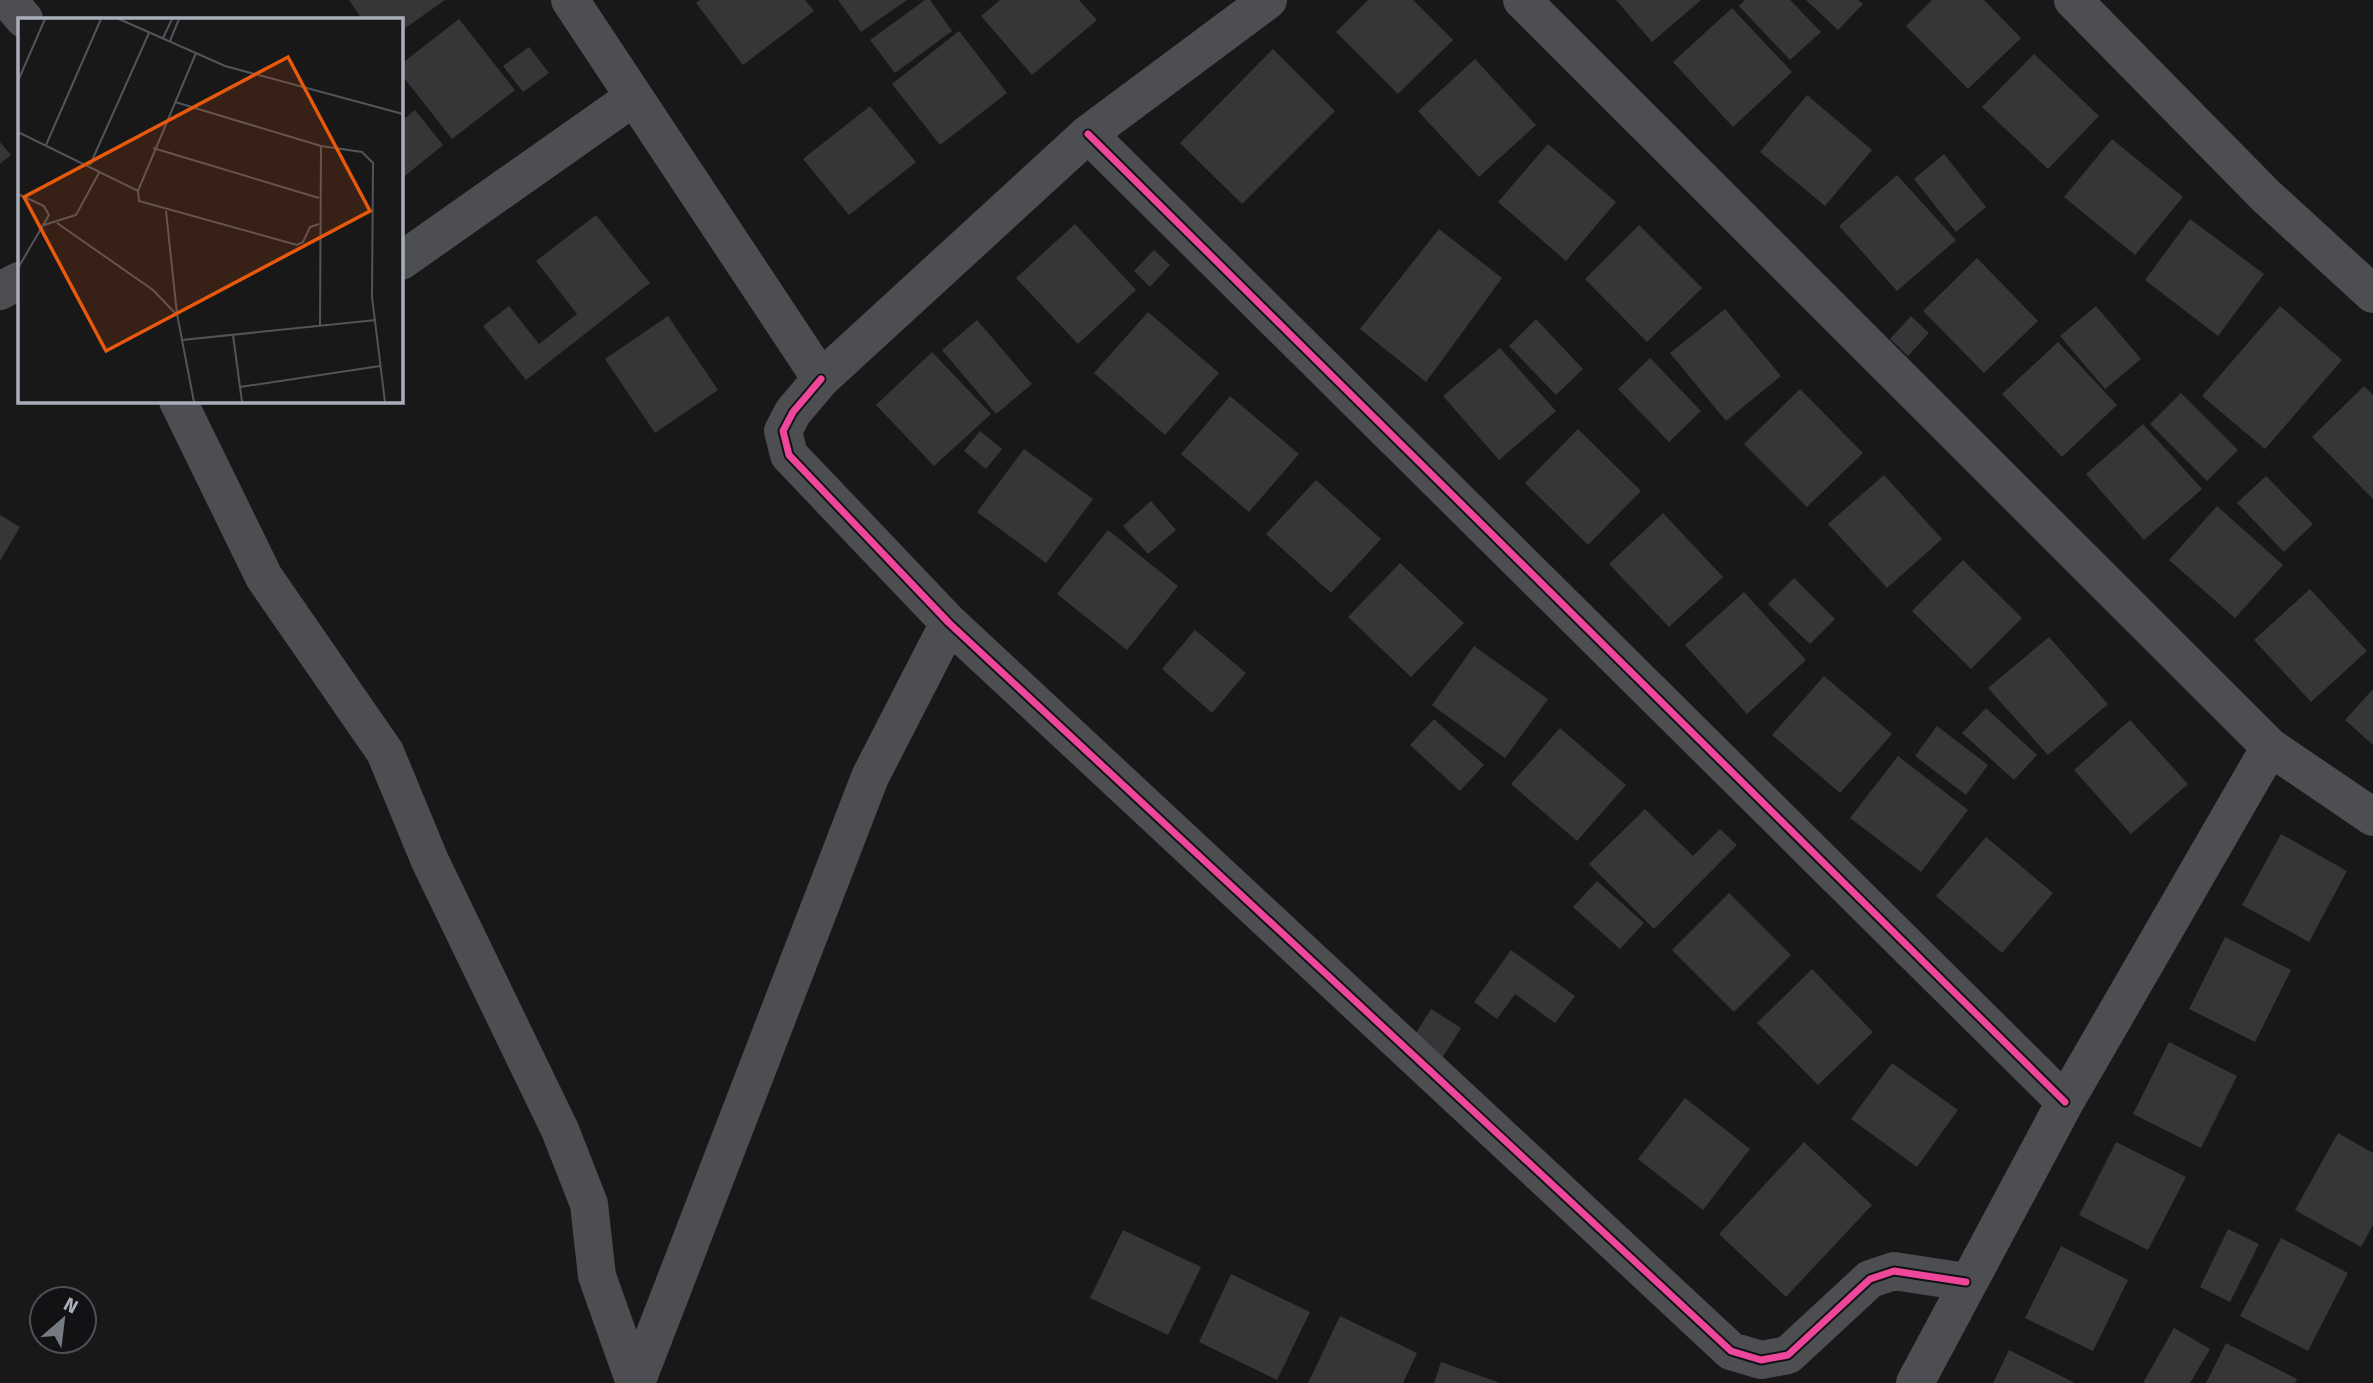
<svg xmlns="http://www.w3.org/2000/svg" width="2373" height="1383" font-family="'Fira Sans',sans-serif">
<rect width="100%" height="100%" fill="#181819"/>
<!-- building -->
<path fill="#363638" d="M349,0H445L401,31V19H362Z
M700,0H805L814,11L743,65L696,3Z
M838,0H907L861,32Z
M925,0H930L952,31L895,73L870,40Z
M1000,0H1079L1097,20L1032,75L981,16Z
M1368,0H1413L1453,40L1398,94L1336,32Z
M1616,0H1701L1652,42Z
M1745,0H1790L1821,32L1790,60L1739,6Z
M1806,0H1858L1863,4L1838,30Z
M1932,0H1984L2021,38L1968,89L1906,26Z
M1732,8L1792,72L1733,127L1673,62Z
M459,19L515,90L452,139L401,74V64Z
M959,31L1007,93L940,145L892,84Z
M529,47L549,73L523,92L503,66Z
M1273,49L1335,111L1242,204L1180,143Z
M2034,54L2099,116L2048,169L1982,107Z
M1475,59L1536,125L1479,177L1418,111Z
M1807,95L1872,150L1825,206L1760,152Z
M870,106L916,162L849,215L803,159Z
M415,110L443,145L401,179V121Z
M2112,139L2183,197L2135,255L2064,197Z
M0,142L11,155L0,164Z
M1548,144L1616,202L1566,261L1498,202Z
M1944,154L1986,207L1956,232L1914,179Z
M1897,175L1956,240L1897,291L1839,226Z
M596,215L650,283L526,380L483,326L509,306L539,344L577,314L536,261Z
M2190,219L2264,274L2218,336L2145,280Z
M1075,224L1136,290L1078,344L1016,278Z
M1639,225L1702,288L1647,342L1585,279Z
M1439,229L1502,278L1426,382L1360,329Z
M1154,250L1170,265L1150,287L1134,271Z
M1977,258L2038,321L1984,373L1923,311Z
M2096,306L2141,359L2105,389L2060,336Z
M2280,306L2342,360L2265,449L2202,396Z
M1725,309L1781,376L1726,421L1670,353Z
M1148,312L1219,373L1165,435L1094,373Z
M668,316L718,390L655,433L605,359Z
M1911,316L1929,333L1908,356L1890,339Z
M1536,319L1583,369L1556,395L1509,346Z
M977,320L1032,384L996,414L942,350Z
M2058,342L2117,405L2062,457L2002,394Z
M1500,348L1556,411L1499,460L1443,396Z
M932,352L991,414L934,466L876,405Z
M1650,358L1701,411L1669,442L1618,389Z
M2364,386L2373,395V499L2312,437Z
M1800,389L1863,453L1807,507L1744,444Z
M2181,393L2238,450L2207,481L2150,424Z
M1230,396L1299,454L1249,512L1181,454Z
M2143,424L2202,489L2144,540L2086,474Z
M1578,429L1641,491L1588,545L1525,483Z
M980,431L1002,449L986,469L964,451Z
M1024,449L1093,499L1046,563L977,512Z
M1884,475L1942,539L1887,588L1828,524Z
M2266,476L2313,524L2284,552L2237,503Z
M1316,480L1381,539L1331,593L1266,534Z
M1151,501L1176,530L1148,554L1123,526Z
M2217,506L2283,565L2235,618L2169,560Z
M1663,513L1723,577L1669,627L1609,564Z
M0,515L20,527L0,561Z
M1108,530L1178,586L1127,650L1057,594Z
M1963,560L2022,618L1971,669L1912,611Z
M1400,563L1464,623L1411,677L1348,617Z
M1794,578L1835,619L1810,644L1768,604Z
M2310,589L2367,651L2311,702L2254,640Z
M1744,592L1806,660L1747,714L1685,645Z
M1195,630L1246,673L1212,713L1162,669Z
M2049,637L2108,704L2048,755L1988,688Z
M1474,646L1548,699L1505,758L1432,705Z
M1824,676L1892,734L1840,793L1772,735Z
M2373,689V745L2345,720Z
M1986,708L2037,755L2014,780L1962,733Z
M1434,719L1484,765L1460,791L1410,745Z
M2130,720L2188,784L2131,834L2074,770Z
M1937,726L1988,765L1966,795L1915,756Z
M1560,728L1626,785L1577,841L1511,784Z
M1898,756L1968,810L1921,872L1850,818Z
M1645,809L1693,856L1720,829L1737,845L1654,929L1589,864Z
M2281,834L2347,871L2309,942L2242,905Z
M1986,837L2053,893L2002,953L1936,896Z
M1597,881L1644,923L1620,949L1573,907Z
M1729,893L1791,955L1734,1012L1672,950Z
M2225,937L2291,970L2255,1042L2189,1009Z
M1511,950L1575,996L1555,1023L1515,994L1497,1019L1474,1002Z
M1812,969L1873,1032L1818,1085L1757,1023Z
M1431,1009L1461,1028L1441,1060L1411,1041Z
M2169,1042L2237,1076L2201,1148L2133,1114Z
M1892,1063L1958,1110L1917,1167L1851,1119Z
M1685,1098L1750,1149L1703,1210L1638,1159Z
M2338,1133L2373,1153V1225L2361,1247L2295,1210Z
M1804,1142L1872,1205L1786,1297L1719,1234Z
M2116,1142L2186,1177L2148,1250L2079,1215Z
M2228,1229L2259,1244L2230,1302L2200,1287Z
M1123,1230L1201,1267L1168,1335L1090,1298Z
M2281,1238L2348,1273L2308,1351L2240,1316Z
M2061,1246L2128,1280L2093,1351L2025,1318Z
M1231,1274L1310,1312L1277,1380L1199,1342Z
M1340,1316L1417,1353L1403,1383H1308Z
M2174,1328L2210,1349L2190,1383H2143Z
M2226,1343L2297,1379L2295,1383H2206Z
M2009,1350L2075,1383H1993Z
M1441,1362L1500,1383H1434Z"/>
<g fill="none" stroke-linecap="round" stroke-linejoin="round">
<!-- minor -->
<path stroke="#4c4e52" stroke-width="38" d="M8,0L24,19
M570,0L821,379L1088,134L1268,0
M1522,0L2270,747L2373,817
M2073,0L2266,196L2373,294
M1088,134L2065,1102
M401,261L634,97
M0,291L19,281
M821,379L793,412L783,431L789,455L949,623L1731,1351L1761,1360L1788,1355L1870,1279L1894,1271L1966,1282
M178,401L264,577L385,752L430,861L560,1130L589,1204L597,1276L635,1383
M636,1383L870,777L949,623
M1915,1383L2065,1102L2270,747"/>
<!-- cycleway casing -->
<g stroke="#121215" stroke-width="11">
<path id="cycleway" d="M1088,134L2065,1102
M821,379L793,412L783,431L789,455L949,623L1731,1351L1761,1360L1788,1355L1870,1279L1894,1271L1966,1282"/>
</g>
<!-- cycleway -->
<use href="#cycleway" stroke="#ed469a" stroke-width="7"/>
</g>
<!-- overview -->
<g transform="translate(18 18)">
<rect width="385" height="385" fill="#181819"/>
<path fill="none" stroke="#525459" stroke-width="2" d="M101,1L207,48L385,96M145,20L154,1M152,23L161,1M0,63L27,1M157,84L303,128L344,134L355,145L354,279L367,384M0,114L120,173L178,35M28,127L83,1M135,130L301,180M72,147L131,15M120,173L121,183L279,227L285,224L292,209L301,206M0,176L26,188L31,197L0,250M148,193L159,296L176,384M39,205L135,272L158,296M26,207L58,197L82,153M302,308L303,128M215,317L224,384M164,322L358,302M222,369L362,348"/>
<path fill="#e8590c" fill-opacity="0.15" stroke="#e8590c" stroke-width="3.5" d="M270,39L352,193L88,333L6,179Z"/>
<rect width="385" height="385" fill="none" stroke="#a9aeba" stroke-width="3.5"/>
</g>
<!-- north arrow -->
<g transform="translate(63 1320) rotate(28)"><circle r="33" fill="#121215" stroke="#4e5057" stroke-width="2"/>
<path d="M0-5L12 26L0 18L-12 26Z" fill="#767a82"/>
<text y="-10" font-size="19" font-weight="bold" text-anchor="middle" fill="#a9aeba">N</text>
</g>
</svg>
